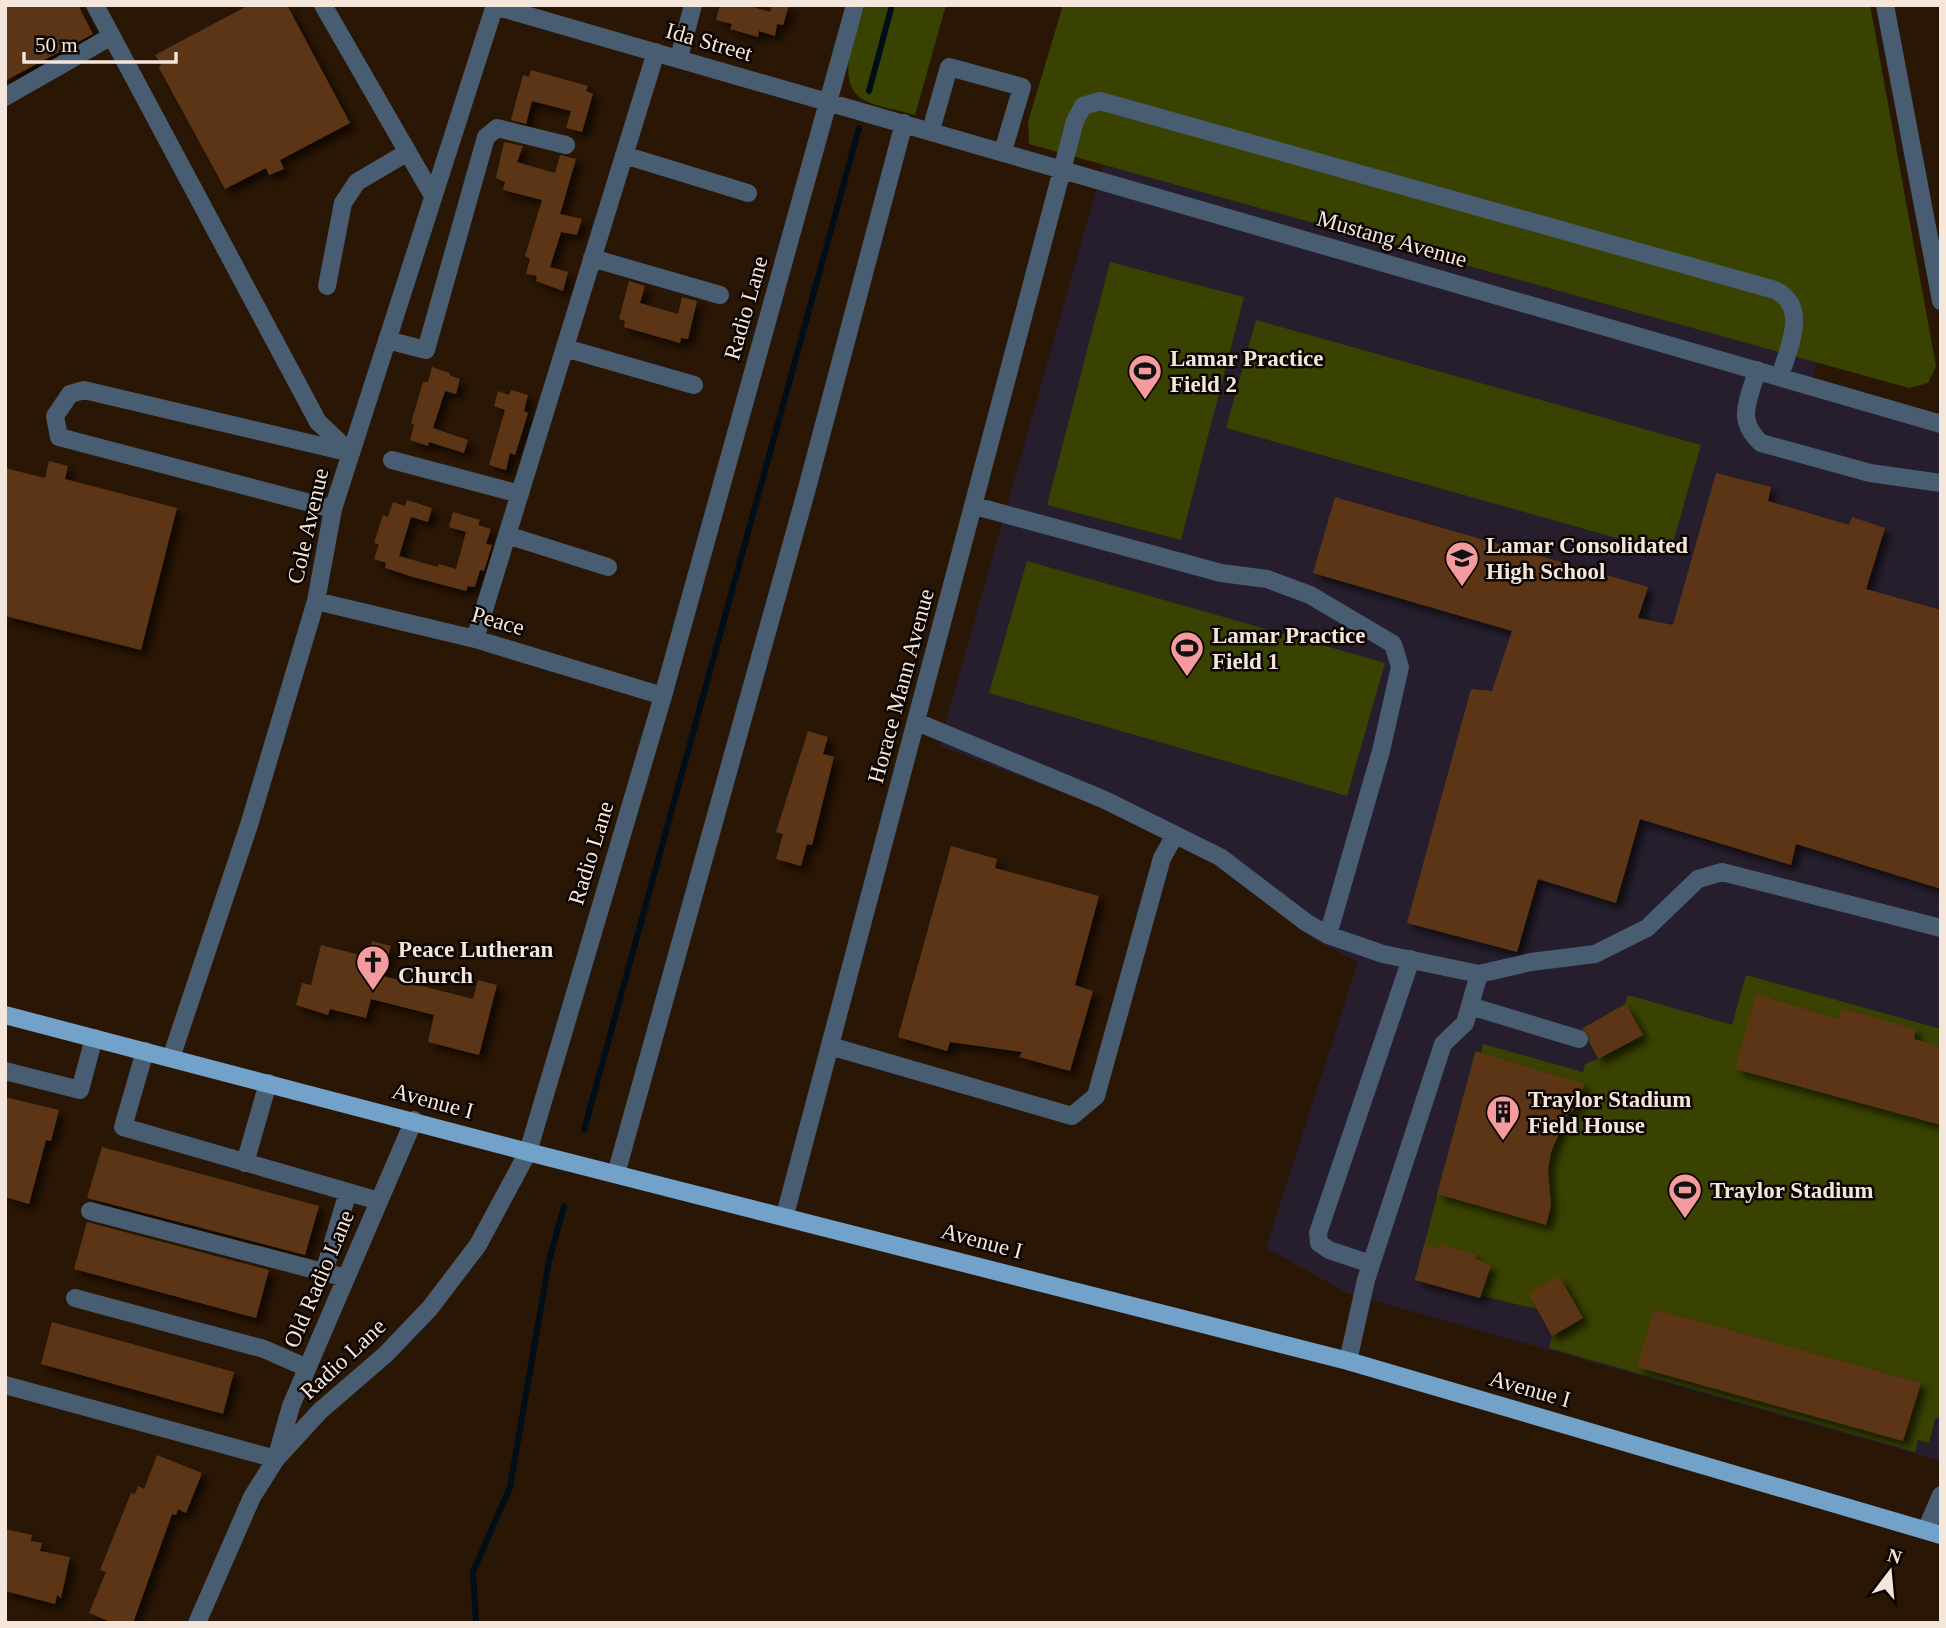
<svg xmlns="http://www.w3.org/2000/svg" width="1946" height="1628" font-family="Georgia,serif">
<defs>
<filter id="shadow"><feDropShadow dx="6" dy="6" stdDeviation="3.5" flood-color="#0009"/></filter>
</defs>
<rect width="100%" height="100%" fill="#2a1604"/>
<!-- education -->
<path fill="#261e2d" d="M1063,5L1869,182L1809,392L1941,429V1461L1347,1293L1266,1248L1358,962L1317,941L1203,854L1136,820L939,746L1109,145L1028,122Z"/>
<!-- green -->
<path fill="#394200" d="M865,5H946L915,115C899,110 876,107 862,99C833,80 858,30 865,5Z
M1063,5H1870L1936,366L1928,383L1909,388L1029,144L1028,122Z
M1110,262L1244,297L1181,540L1047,505Z
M1256,320L1701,445L1670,553L1226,428Z
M1027,561L1385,663L1347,796L989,693Z
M1746,975L1941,1029V1416L1935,1419L1929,1443L1918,1440L1915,1452L1549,1348L1552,1336L1537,1309L1415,1280L1475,1052L1481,1053L1483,1044L1583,1072L1585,1064L1598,1059L1582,1029L1625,1004L1628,995L1732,1025Z"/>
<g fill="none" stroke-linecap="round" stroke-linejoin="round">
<!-- stream -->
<path stroke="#000e18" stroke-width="6" d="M869,91L892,5
M584,1130L859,128
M476,1623L473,1572L510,1487L549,1261L564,1206"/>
</g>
<!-- building -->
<path fill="#5c3612" filter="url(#shadow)" d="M5,5H78L93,34L5,81Z
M249,5H287L350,123L280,160L284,169L269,175L266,168L225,189L159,68L161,64L155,55Z
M720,5H746L770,12L772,5H789L783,25L777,24L775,36L759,31L758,37L730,29L732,24L716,20Z
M531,70L588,86L586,91L593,94L582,132L566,128L571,111L532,101L526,124L511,120L523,75L529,77Z
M504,142L523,146L517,162L555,173L560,155L576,159L560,214L582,219L577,235L561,232L550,267L568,272L563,291L536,281L537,276L526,274L530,259L525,256L542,200L503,190L505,182L496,178Z
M629,281L645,286L640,303L678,314L682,297L697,301L688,339L681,338L680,343L624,327L625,321L619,319Z
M432,367L450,373L449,375L460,379L456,394L445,391L433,428L468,440L464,453L429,442L428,446L410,440L414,425L411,423L423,382H428Z
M511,390L528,395L524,411L528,413L515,455L510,453L506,470L489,465L505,410L494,406L498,391L509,395Z
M49,461L68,466L65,479L177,508L141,650L5,616V468L45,478Z
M1716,473L1771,487L1768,501L1849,525L1852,517L1885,528L1866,589L1941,610V889L1796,844L1791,865L1640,819L1616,903L1538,879L1517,952L1407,923L1471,689L1492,691L1512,631L1313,573L1335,497L1648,587L1638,618L1673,625Z
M407,500L432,508L428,522L411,517L399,556L438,567L439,564L456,569L466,532L449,527L453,512L480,520L478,525L491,529L486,544L492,545L484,571L480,570L475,587L468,586L466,591L413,577L385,568L386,563L374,559L379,544L374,543L383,515L388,517L393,502L405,506Z
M808,731L828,737L823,754L834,757L812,845L807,844L801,866L776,859L783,834L776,832Z
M951,846L997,859L995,868L1099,896L1075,985L1093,991L1070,1071L1019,1057L1022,1052L950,1042L947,1051L898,1037Z
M372,941L391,946L383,976L473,999L478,980L497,985L479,1055L428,1042L434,1015L371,999L366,1018L330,1009L328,1015L296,1005L302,983L311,985L321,945L368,957Z
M1756,994L1838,1019L1841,1008L1916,1029L1914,1039L1941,1047V1125L1735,1069Z
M1626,1004L1643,1035L1598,1059L1590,1043V1036L1583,1028Z
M1476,1051L1584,1084L1578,1106L1567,1115L1551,1152L1548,1170L1551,1206L1546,1225L1437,1194Z
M5,1097L59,1110L51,1141L46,1140L29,1204L5,1197Z
M102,1147L319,1206L305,1255L87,1198Z
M87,1222L269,1270L256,1318L74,1269Z
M1440,1244L1477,1255L1475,1259L1491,1265L1480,1298L1415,1280L1424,1245L1439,1249Z
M1559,1276L1583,1318L1552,1336L1528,1293Z
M1654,1309L1921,1383L1903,1441L1637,1367Z
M52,1322L234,1372L223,1414L41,1364Z
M157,1455L202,1473L186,1513L178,1509L176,1515L172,1514L133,1623H113L89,1613L106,1572L100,1570L131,1493L135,1494L138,1486L144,1489Z
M5,1529L32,1535L31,1541L42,1543L40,1551L70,1557L61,1598L57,1595L55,1604L5,1591Z"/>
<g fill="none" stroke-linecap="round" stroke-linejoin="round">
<!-- minor -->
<path stroke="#485d71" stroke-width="18" d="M95,5L318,422L351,453
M323,5L433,196
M1885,5L1941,301
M495,6L1941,424
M679,58L693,5
M5,97L110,37
M931,130L949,67L1022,87L1003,151
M624,155L748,193
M592,258L720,295
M327,286L343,203L357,182L408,152
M387,340L426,350L486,137L497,128L566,145
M565,348L694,385
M1757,370C1749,401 1735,419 1761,443L1870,473L1941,483
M392,460L520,494
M975,506L1221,573L1267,579L1310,595L1393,644L1400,667L1381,751L1328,935
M333,509L59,437L55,416L70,394L84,390L351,453
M507,535L608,567
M316,601L475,639L663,696
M475,639L656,52
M917,722L1105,800L1220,857L1307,923L1328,935L1383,954L1479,974L1531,962L1595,954L1647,928L1698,879L1722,872L1941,928
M1470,1006L1579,1039
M830,1046L1072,1116L1096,1096L1162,858L1175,835
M145,1051L123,1127L379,1201
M171,1058L249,825L316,601L333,509L495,5
M5,1071L80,1090L94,1038
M245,1163L268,1083
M616,1174L806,492L904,123
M90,1211L346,1278
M785,1215L1075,121L1083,106L1100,101L1775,290C1810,307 1788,348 1780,377
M1371,1264L1329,1250L1319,1243L1318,1233L1411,959
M324,1272L348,1192
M75,1298L264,1349L307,1368
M1348,1361L1366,1280L1443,1044L1465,1023L1479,974
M5,1385L276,1459L291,1406L414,1120
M1926,1530L1941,1495
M197,1623L252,1497L276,1459L320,1411L386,1354L430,1308L478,1245L528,1152L663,696L855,5"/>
<!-- major -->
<path stroke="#72a1c9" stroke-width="18" d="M5,1015L528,1152L1348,1361L1941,1535"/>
</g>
<!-- icons -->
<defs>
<g id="stadium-pin" transform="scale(1.75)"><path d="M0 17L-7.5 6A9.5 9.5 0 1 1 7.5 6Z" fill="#f59b9e" stroke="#0c0401"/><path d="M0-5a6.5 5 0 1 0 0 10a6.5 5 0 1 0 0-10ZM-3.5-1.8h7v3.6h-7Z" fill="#111"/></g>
<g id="school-pin" transform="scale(1.75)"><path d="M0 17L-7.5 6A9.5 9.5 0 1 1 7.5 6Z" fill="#f59b9e" stroke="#0c0401"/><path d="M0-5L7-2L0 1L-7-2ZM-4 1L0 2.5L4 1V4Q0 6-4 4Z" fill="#111"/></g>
<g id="church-pin" transform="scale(1.75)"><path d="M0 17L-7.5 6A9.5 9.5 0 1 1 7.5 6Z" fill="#f59b9e" stroke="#0c0401"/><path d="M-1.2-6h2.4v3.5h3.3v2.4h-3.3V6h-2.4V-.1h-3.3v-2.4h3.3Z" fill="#111"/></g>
<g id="building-pin" transform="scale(1.75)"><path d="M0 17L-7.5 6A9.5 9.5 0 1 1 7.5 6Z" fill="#f59b9e" stroke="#0c0401"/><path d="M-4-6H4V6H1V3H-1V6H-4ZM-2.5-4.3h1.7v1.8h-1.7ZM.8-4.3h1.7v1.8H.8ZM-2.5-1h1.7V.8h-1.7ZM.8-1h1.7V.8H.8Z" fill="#111"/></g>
</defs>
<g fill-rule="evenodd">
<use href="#stadium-pin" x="1145" y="371"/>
<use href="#school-pin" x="1462" y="558"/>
<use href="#stadium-pin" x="1187" y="648"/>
<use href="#church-pin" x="373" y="962"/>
<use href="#building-pin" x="1503" y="1112"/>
<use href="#stadium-pin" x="1685" y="1190"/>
</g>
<g text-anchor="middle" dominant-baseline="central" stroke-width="5" stroke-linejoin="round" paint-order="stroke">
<!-- street labels -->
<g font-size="23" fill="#f5e6db" stroke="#0c0401">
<text transform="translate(709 42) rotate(16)">Ida Street</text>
<text transform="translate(1392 239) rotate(16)">Mustang Avenue</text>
<text transform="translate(746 308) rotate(-74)">Radio Lane</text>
<text transform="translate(308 526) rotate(-77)">Cole Avenue</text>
<text transform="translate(498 621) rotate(16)">Peace</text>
<text transform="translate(901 686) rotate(-75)">Horace Mann Avenue</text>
<text transform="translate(591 853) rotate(-73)">Radio Lane</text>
<text transform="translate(433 1101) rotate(15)">Avenue I</text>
<text transform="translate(982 1241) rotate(15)">Avenue I</text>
<text transform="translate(319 1279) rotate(-67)">Old Radio Lane</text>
<text transform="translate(343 1359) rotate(-43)">Radio Lane</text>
<text transform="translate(1530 1389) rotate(16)">Avenue I</text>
</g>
<!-- poi labels -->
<g font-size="23" font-weight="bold" fill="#f5e6db" stroke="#0c0401" text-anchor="start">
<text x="1170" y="358">Lamar Practice<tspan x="1170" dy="26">Field 2</tspan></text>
<text x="1486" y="545">Lamar Consolidated<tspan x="1486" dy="26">High School</tspan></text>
<text x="1212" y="635">Lamar Practice<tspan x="1212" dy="26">Field 1</tspan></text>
<text x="398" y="949">Peace Lutheran<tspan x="398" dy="26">Church</tspan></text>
<text x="1528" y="1099">Traylor Stadium<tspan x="1528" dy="26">Field House</tspan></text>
<text x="1710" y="1190">Traylor Stadium</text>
</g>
</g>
<!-- border -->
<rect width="1946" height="1628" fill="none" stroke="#f5e6db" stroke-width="14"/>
<!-- north arrow -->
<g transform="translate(1890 1572) rotate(16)" stroke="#0c0401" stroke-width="5" paint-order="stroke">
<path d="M0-5L12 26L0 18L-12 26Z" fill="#f5e6db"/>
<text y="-10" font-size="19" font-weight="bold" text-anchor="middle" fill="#f5e6db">N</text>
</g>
<!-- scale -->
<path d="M24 52v10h152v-10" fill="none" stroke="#f5e6db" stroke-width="3.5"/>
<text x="35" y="52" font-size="21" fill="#f5e6db" stroke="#0c0401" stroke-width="5" paint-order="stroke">50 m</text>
</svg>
